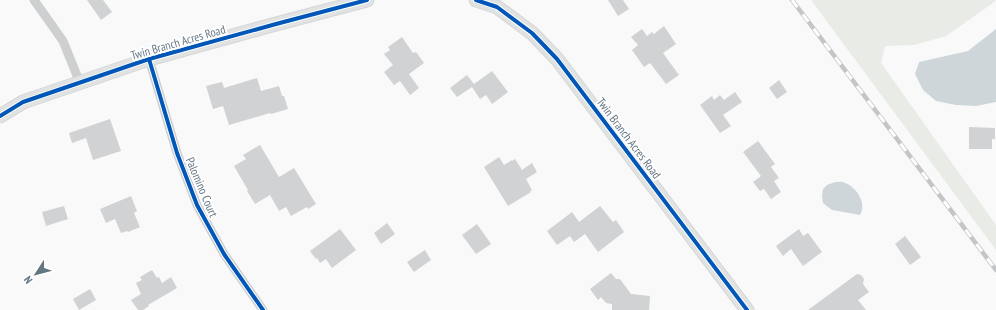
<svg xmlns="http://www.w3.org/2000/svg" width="996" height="310" font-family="'PT Sans Narrow',sans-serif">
<rect width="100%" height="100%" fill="#f9f9f9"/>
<!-- green -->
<path fill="#e8ebe6" d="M811,0H996L993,3L946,36L914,45L885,46L881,63L996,225V250Z"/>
<!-- water -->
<path fill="#ced6d9" d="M996,29V102L976,106L956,105L936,101L923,90L915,74L919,62L968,51Z
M835,182C838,182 842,181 845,183C857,187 867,204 860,215L832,210L823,203L822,197L823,189L827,185Z"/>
<!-- building -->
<path fill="#d0d2d3" d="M87,0H103L112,12L101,20Z
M608,0H623L629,9L618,16Z
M664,26L676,44L663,53L679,75L666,84L650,63L644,67L632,50L638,45L631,37L642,29L647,36L652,32L654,34Z
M402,37L413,53L416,52L424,63L409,74L419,88L410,95L400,81L394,85L384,72L393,65L384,54L390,50L388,47Z
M492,71L508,92L492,104L486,95L480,99L472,87L457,97L450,88L467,75L474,84Z
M257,78L261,91L279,86L282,96H284L288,109L271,114L270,113L229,125L223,106L213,109L206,86L222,82L224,88Z
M779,80L787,92L777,99L769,88Z
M735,92L742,102L723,115L731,126L720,133L700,105L712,96L714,100L720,95L724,100Z
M110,119L121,151L93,160L86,138L72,143L69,133Z
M969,127L995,128V139H992V149H969Z
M758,141L775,164L771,167L779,178L774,181L781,192L771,199L764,189L760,191L753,182L761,176L743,152Z
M260,145L279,177L294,168L316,204L308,209L307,207L291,216L286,207L279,211L270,195L255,204L247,191L248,190L234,166L246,159L243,155Z
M499,157L504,165L512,160V161L515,159L522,170L532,163L537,172L526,179L532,190L530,191L531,192L508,206L484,167Z
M131,196L137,211L134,213L140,227L128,232L127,231L121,233L115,219L106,223L100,209Z
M64,206L68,219L46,226L42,212Z
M600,206L613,222L616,220L624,232L598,252L585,234L574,242L570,236L557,245L547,231L572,212L579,222Z
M387,223L395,234L381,244L374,233Z
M477,224L491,244L476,254L462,235Z
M340,229L356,250L332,268L326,259L320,263L317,258L316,259L310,251Z
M799,229L803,236L808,233L822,252L803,266L791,249L783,256L776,246Z
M905,236L921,257L910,265L895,244Z
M425,250L431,260L414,272L407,262Z
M152,270L157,278L159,277L162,283L171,277L177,288L148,305L149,306L143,310H138L131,300L141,294L136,283L142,280L140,277Z
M611,273L616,279H620L631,294L650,296L649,310H612V304L606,303L601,297L598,300L590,289Z
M857,274L861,275L864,279L863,284L869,292L858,300L866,310H808Z
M90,289L96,300L79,310L73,299Z"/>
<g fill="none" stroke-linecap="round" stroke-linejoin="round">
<!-- secondary casing -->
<g stroke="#d5d6d7" stroke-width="15">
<path id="secondary" d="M476,0L497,7L532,33L557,59L747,310
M0,116L23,102L149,59L276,24L367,0"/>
</g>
<!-- street -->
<path stroke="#cecfd0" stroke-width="9" d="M34,0L63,41L80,83
M149,59L177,153L197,205L224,254L263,310"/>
<!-- secondary -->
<use href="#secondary" stroke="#e1e2e2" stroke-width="13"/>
<!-- rail casing -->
<g stroke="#c3c5c6" stroke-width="4.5">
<path id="rail" d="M792,0L996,270"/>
</g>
<!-- rail -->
<use href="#rail" stroke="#fff" stroke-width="3" stroke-dasharray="9" stroke-linecap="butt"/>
<!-- cycleway casing -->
<g stroke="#fff" stroke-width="6">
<path id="cycleway" d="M476,0L497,7L532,33L557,59L747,310
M149,59L177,153L197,205L224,254L263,310
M0,116L23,102L149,59L276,24L367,0"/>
</g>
<!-- cycleway -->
<use href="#cycleway" stroke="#0057b8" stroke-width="4"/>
</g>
<g text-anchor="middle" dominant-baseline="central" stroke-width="4" stroke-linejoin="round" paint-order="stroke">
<!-- street labels -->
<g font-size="12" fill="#657683" stroke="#fff">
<text transform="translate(178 42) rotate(-16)">Twin Branch Acres Road</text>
<text transform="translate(629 138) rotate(53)">Twin Branch Acres Road</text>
<text transform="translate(202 187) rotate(67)">Palomino Court</text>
</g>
</g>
<!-- north arrow -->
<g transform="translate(36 274) rotate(234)" stroke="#ffffff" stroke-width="3" paint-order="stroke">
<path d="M0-3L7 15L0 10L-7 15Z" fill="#657683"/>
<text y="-6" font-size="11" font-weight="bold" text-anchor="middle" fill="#657683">N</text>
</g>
</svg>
